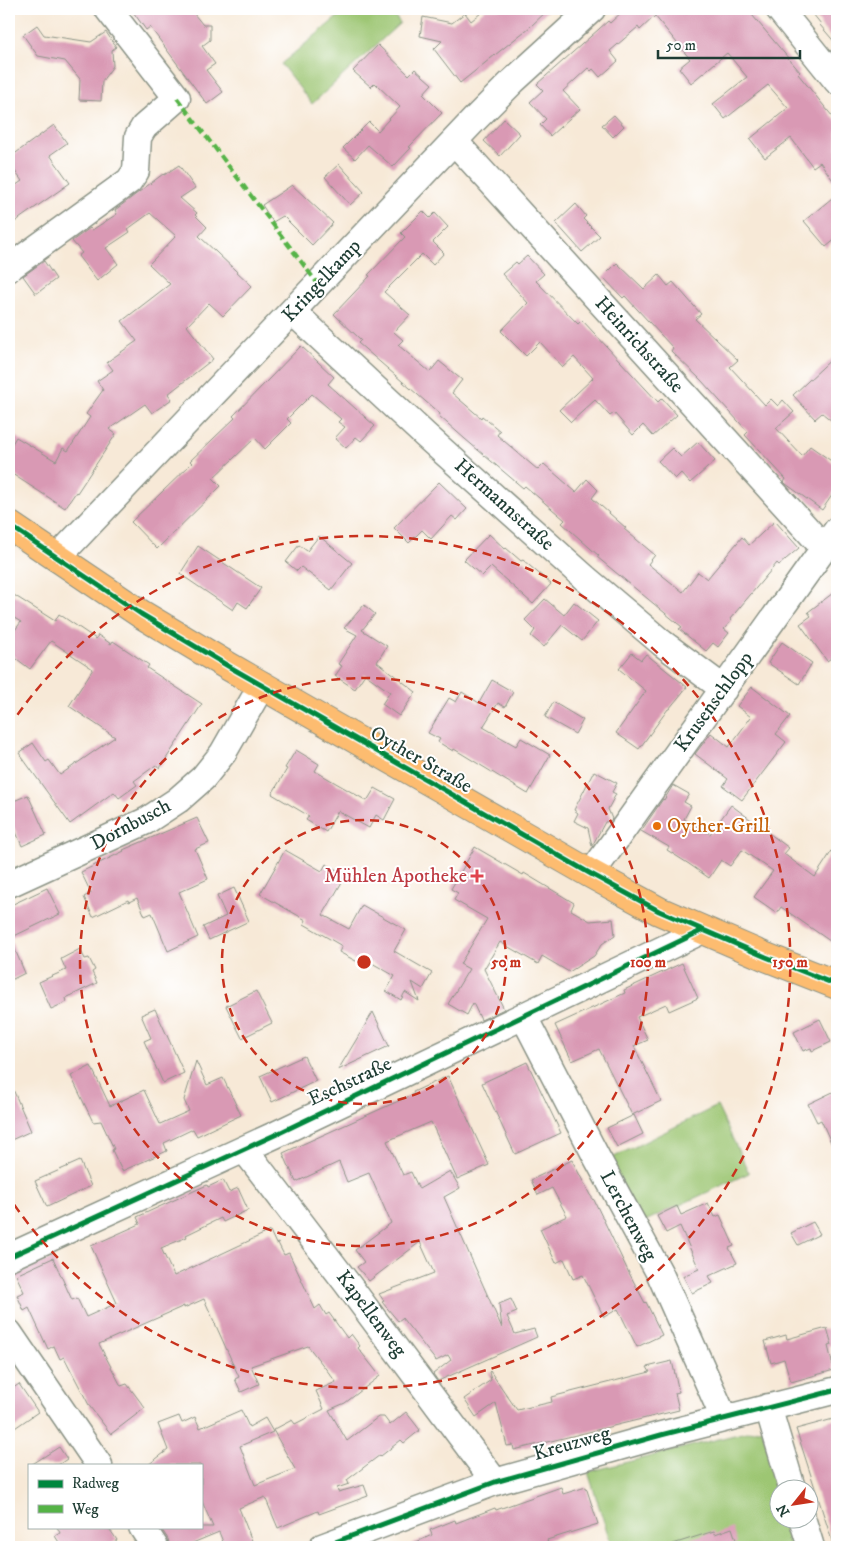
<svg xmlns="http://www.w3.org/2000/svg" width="846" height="1556" font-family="'IM FELL DW Pica',serif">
<rect width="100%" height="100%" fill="#fff"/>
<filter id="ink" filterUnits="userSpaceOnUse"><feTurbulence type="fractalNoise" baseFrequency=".02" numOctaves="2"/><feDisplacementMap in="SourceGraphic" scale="10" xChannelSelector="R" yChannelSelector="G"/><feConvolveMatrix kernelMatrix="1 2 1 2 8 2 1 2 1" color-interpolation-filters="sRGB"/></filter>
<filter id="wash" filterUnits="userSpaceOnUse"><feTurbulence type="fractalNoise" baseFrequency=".0096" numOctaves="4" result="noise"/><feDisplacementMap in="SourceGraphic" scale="20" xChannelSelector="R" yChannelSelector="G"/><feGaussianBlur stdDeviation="1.12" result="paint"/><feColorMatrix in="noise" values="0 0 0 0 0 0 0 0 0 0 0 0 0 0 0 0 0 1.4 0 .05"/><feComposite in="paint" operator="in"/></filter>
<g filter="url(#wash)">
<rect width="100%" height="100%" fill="#f7e9d7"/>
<!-- green -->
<path fill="#9dc673" stroke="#5e8254" d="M347,9H390L400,23L312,104L281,64Z
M717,1106L749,1173L641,1223L608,1160Z
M762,1428L778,1488V1518L791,1519L800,1547H612L588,1472Z"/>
<g id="blocks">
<!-- building -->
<path fill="#d999b4" d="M131,9H190L203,25H210V40L202,46L215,64L206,70L223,92L207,104L150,27L146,30Z
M486,9H549L530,27L460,83L434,49L442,41L420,36L423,17L452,23L465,13L471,21Z
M625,9H747L800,72L798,74L837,122V186L820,162L813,167L791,138L765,158L750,139L788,108L768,85L725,119L713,104L747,77L727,53L691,83L679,68L690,59L655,16L640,30L638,27L610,51L618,61L600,77L593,69L591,71L588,68L563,91L580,109L550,136L540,125L546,119L530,102L543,90L537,84L608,21L610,23Z
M809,9H829L833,14L837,10V45L820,25L821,24Z
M37,25L44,35L91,42L106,32L116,47L112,50L113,66L102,81L101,101L79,100L80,79L65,61L38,56L23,35Z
M378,45L409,75L415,69L432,84L423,94L442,113L409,147L411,148L393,167L368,145L355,159L343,148L369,122L378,131L400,107L375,83L371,87L353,71Z
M614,115L624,126L613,137L602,125Z
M504,119L520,134L500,156L484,141Z
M54,125L67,143L50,155L70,183L9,226V190L22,181L9,163V158Z
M339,164L364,192L350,205L325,177Z
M179,165L195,188L180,198L197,213L195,215L207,227L199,236L252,286L223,316L209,303L187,326L213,359L168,394L172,399L152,413L145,404L109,429L116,434L77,493L76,492L65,508L9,472V449L16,437L56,461L63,448L68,451L90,417L86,414L103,390L97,381L113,370L107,362L137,341L122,321L170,284L149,264L176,236L150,213L128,229L130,232L106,248L118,264L97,281L78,256L82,253L72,241L90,228L92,230L117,214L115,210L163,174L164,175Z
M292,185L333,223L312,245L283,216L273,222L262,205Z
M837,194V238L826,247L804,221Z
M576,204L586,216L583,219L600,236L582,252L556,223Z
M423,211L430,218L435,213L448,227L433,242L444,253L433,265L422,254L384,292L410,315L394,332L403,340L398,345L430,372L439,361L462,380L452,393L481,418L482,416L500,431L497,435L538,470L544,464L576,492L587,479L598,490L592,498L626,528L624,529L655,555L648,564L683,592L698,572L707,579L742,537L749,545L775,521L799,548L779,565L777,563L730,619L732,620L724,629L729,633L718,647L713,643L706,651L679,629L682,627L597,557L599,556L562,523L565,520L525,486L523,488L465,439L439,416L440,414L358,343L361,340L334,314L370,276L368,275L405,237L401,233Z
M527,256L544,274L536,281L578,324L582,320L658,402L662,398L677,415L653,436L643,425L633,435L614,413L610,416L595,400L571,422L559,410L593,378L574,357L563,367L540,342L526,356L501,331L528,303L502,274L516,262L518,264Z
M44,261L56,279L36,294L23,276Z
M617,263L644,289L659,275L668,286L673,282L701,314L695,319L738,360L730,367L765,405L771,399L778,406L783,400L794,412L776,428L802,456L810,446L837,465V488L822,510L786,484L784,482L786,479L745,435L748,432L701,380L671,351L673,348L625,296L623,298L603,277Z
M301,346L334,377L328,384L375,426L361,441L356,437L346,448L335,438L345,427L338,422L341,419L312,394L287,419L291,423L265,449L255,438L213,478L221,486L157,549L131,522L192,463L190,461L235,418L233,416Z
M837,354V425L822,413L815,419L793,395Z
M698,442L715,461L690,483L681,473L675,479L658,461L672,448L681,457Z
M439,482L467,509L457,520L452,516L431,539L422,530L409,543L394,528Z
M489,534L505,549L506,548L521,561L523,560L551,584L533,604L491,567L482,576L464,560Z
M319,536L352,563L331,590L301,567L297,571L286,562L299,545L307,551Z
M198,546L261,588L247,608L238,602L233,610L180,574Z
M837,590V654L827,661L800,624L811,616L808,612Z
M9,592L55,621L59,614L96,639L98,635L111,644L113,641L149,665L147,668L202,704L160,768L156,765L134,781L137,785L119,798L114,792L70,824L19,753L33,743L46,762L49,760L60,775L115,737L69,706L93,669L51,641L30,669L9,653V638L21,622L9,615Z
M545,599L564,615L574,602L598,621L582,641L562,625L544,647L531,636L535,630L525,620Z
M364,605L375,614L362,630L387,646L377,662L416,692L399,716L382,704L390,692L365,674L355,689L335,676L342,666L338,664L357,635L344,628Z
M782,642L812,663L799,684L768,663Z
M632,653L641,660L646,654L687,687L669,709H668L639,749L616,733L646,691L619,669Z
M492,680L513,692L505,707L498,703L483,727L516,746L521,738L550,755L528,794L454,749L453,751L438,742L440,739L428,733L449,698L456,702L462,692L479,703Z
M752,687L790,716L776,734L786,742L742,800L723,786L728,779L695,754L711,733L729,747L751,717L737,706Z
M553,702L583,720L575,734L545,717Z
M296,750L319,764L315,771L367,801L375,788L395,799L384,820L376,815L369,828L338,811L326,832L306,820L309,816L272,794L287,769L285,768Z
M594,771L617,783L612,792L616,794L608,809L612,819L610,821L605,822L592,846L588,828L574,821L578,813L574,810Z
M673,785L689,794L684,802L691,806L684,819L710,834L731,805L789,848L784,854L815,877L837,843V946L781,907L777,913L754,897L773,871L742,850L730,866L721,860L709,878L689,864L667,850L669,847L641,831L663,799L664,800Z
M28,795L46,835L22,846L9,816V803Z
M197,818L209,843L195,849L208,879L179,892L198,937L168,951L152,913L145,916L137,898L129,902L128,900L93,917L84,897L91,893L81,872L124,851L123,850Z
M475,847L523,875L524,873L574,903L571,910L590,921L613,919L615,935L602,944L594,956L569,972L542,956L538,964L500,942L484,969L504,1009L481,1020L473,1003L467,1015L448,1004L469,969L460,964L487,919L454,900L458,893L451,889Z
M285,850L322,871L326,864L346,875L323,915L349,929L362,905L406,930L394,951L432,973L423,989L412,982L419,1001L405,992L401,1000L386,991L395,976L370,962L367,967L339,952L342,946L304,924L306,920L260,894Z
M47,888L60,914L10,938L25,973L9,981V906Z
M234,888L249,921L209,940L203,927L226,916L217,896Z
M80,949L85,959L89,958L95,970L92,972L97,983L66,998L67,1002L51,1009L39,982L66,970L61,959Z
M682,963L698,998L669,1011L666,1004L637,1017L648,1040L634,1046L661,1101L632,1115L599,1049L572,1061L555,1025L625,993L624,990Z
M256,991L272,1023L242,1038L226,1006Z
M155,1009L184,1073L163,1083L144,1041L151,1038L141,1015Z
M373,1012L389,1046L338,1070Z
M820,1019L831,1042L812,1051L811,1048L803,1051L794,1032Z
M304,1056L316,1081L272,1102L260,1076Z
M196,1061L207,1085L223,1078L241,1115L197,1136L193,1129L164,1143L167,1151L122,1171L112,1150L114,1149L101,1121L93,1122L71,1076L91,1066L110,1106L144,1090L160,1124L189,1111L184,1100Z
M527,1062L561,1133L515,1154L482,1083Z
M448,1076L489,1165L457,1179L431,1122L387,1141L403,1175L411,1172L419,1189L450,1171L460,1188L444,1197L502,1328L499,1304L511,1299L517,1312L507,1316L515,1334L534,1329L537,1337L438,1381L433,1374L451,1360L448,1355L436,1361L402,1318L398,1321L382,1302L384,1301L379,1294L434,1273L420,1242L369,1281L357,1267L364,1262L355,1250L391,1223L369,1173L347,1182L339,1162L296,1182L283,1153L414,1094L413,1092Z
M9,1080L31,1131L9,1141Z
M837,1090V1156L821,1120L817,1122L808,1104Z
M634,1115L643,1134L617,1147L607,1128Z
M572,1160L590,1195L594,1200L628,1271L645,1303L646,1302L662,1335L637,1347L618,1309L604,1317L583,1275L573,1279L564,1259L556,1263L540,1229L567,1216L552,1188L538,1195L531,1180Z
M80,1161L91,1186L47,1207L35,1181Z
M223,1180L229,1192L238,1188L248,1210L223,1222L221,1218L186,1235L187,1237L161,1248L174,1276L270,1231L276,1244L278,1243L284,1255L289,1253L315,1309L320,1305L326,1315L329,1313L347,1338L351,1334L360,1346L358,1348L380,1376L345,1403L329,1410L347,1441L378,1417H384L390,1425L406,1412L420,1430L404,1443L401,1440L381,1456L380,1455L347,1480L349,1484L337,1488L338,1492L364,1485L368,1496L319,1514L318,1511L278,1528L265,1497L239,1508L252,1541L236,1547H225L219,1532L183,1547H170L168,1539L160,1527H213L201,1499V1465H148L168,1450L158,1424L179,1416L182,1423L195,1417L200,1428L241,1410L249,1427L265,1418L273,1432L240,1446L255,1485L295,1469L273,1430L292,1420L295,1424L324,1409L316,1391L336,1382L308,1346L251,1366L259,1384L241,1392L235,1379L239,1377L204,1299L184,1308V1306L99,1344L121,1386L127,1384L145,1408L111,1434L90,1407L64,1357L60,1359L54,1346L48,1349L29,1308L24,1311L17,1295L24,1292L16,1275L53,1258L72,1300L77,1298L86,1317L117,1303L91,1246L140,1224L137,1217L207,1185L208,1187Z
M708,1203L715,1217L720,1215L734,1246L729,1248L737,1263L709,1276L713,1283L692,1293L683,1276L699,1269L680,1226L666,1233L657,1216L677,1206L681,1215Z
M813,1222L820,1234L798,1245L791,1233Z
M827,1328L832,1345L828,1346L834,1370L791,1382L784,1359L771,1363L765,1341L786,1335L787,1339Z
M672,1361L679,1392L675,1393L679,1410L514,1450L513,1445L507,1446L496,1403L476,1417L464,1399L491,1380L489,1372L490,1371L517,1410L552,1402L551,1397L650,1372L647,1367Z
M19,1384L38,1412L9,1432V1391Z
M837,1418V1547H834L796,1429Z
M59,1447L67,1459L58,1465H31Z
M561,1487L563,1494L586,1487L598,1524L547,1540L548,1542L534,1547H405L432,1535L430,1530L455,1520L456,1523L495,1508L496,1510Z
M57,1527H108L117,1540L107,1547H62L55,1536L60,1533Z
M732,1528L737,1543L726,1547H673V1544L714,1531L715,1534Z"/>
</g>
</g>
<g filter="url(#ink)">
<use href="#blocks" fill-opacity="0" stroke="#8b9386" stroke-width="1"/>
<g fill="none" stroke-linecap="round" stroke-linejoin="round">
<!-- minor casing -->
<g stroke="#8b9386" stroke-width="29">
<path id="minor" d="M779,9L837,81
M454,141L825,549
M9,268L129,181L136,171L138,137L144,127L177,98L108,9
M293,312L425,435L585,578L662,643L724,689
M57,558L475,119L513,81L592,9
M591,874L837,530
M9,884L146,821L178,800L203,778L223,753L262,685
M524,1017L597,1158L660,1274L724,1418
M244,1149L346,1282L495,1482
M9,1257L277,1134L703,930
M9,1333L99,1465
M768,1407L792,1488
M802,1518L811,1547
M142,1527L155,1547
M322,1547L495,1482L661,1435L837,1390"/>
</g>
<!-- major casing -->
<g stroke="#8b9386" stroke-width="30">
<path id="major" d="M9,525L141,614L228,666L591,874L659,911L766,957L837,985"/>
</g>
<!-- minor -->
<use href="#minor" stroke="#fff" stroke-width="26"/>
<!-- major -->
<use href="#major" stroke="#fdbc6f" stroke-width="28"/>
<!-- quiet -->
<path stroke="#55b346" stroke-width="4" stroke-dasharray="8 4" stroke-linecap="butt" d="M177,98L318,284"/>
<!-- cycleway casing -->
<g stroke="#fff" stroke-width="8">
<path id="cycleway" d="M9,525L141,614L228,666L591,874L659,911L766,957L837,985
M9,1257L277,1134L703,930
M322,1547L495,1482L661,1435L837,1390"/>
</g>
<!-- cycleway -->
<use href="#cycleway" stroke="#00873e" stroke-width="5"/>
</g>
</g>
<!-- distance rings -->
<g fill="none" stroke="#c8321e" stroke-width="2.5" stroke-dasharray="9 6">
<circle cx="364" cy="962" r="142"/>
<circle cx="364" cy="962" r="284"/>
<path d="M9 727A426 426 0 1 1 9 1197"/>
</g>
<!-- markers -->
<circle fill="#e8710a" stroke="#fff" stroke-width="2" cx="657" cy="826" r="5"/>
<path fill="#e0444e" stroke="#fff" stroke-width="2" d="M474.5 868.5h5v5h5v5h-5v5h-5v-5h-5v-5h5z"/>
<g text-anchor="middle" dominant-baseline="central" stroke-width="4" stroke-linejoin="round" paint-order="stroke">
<!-- street labels -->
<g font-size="20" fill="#1f3d34" stroke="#fff">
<text transform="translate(322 281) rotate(-47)">Kringelkamp</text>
<text transform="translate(639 345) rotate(48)">Heinrichstraße</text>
<text transform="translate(504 505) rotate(42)">Hermannstraße</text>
<text transform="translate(714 702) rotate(-54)">Krusenschlopp</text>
<text transform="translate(421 760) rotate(30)">Oyther Straße</text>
<text transform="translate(131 825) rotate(-28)">Dornbusch</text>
<text transform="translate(350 1082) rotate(-25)">Eschstraße</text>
<text transform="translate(628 1216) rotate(62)">Lerchenweg</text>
<text transform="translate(371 1314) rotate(53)">Kapellenweg</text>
<text transform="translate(572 1444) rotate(-16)">Kreuzweg</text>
</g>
<!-- food labels -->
<g font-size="20" fill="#c56008" stroke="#fff" text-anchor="start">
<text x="667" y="826">Oyther-Grill</text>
</g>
<!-- health labels -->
<g font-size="20" fill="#be3a42" stroke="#fff" text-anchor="end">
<text x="467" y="876">Mühlen Apotheke</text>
</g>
</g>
<circle cx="364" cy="962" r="8" fill="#c8321e" stroke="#fff" stroke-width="2.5"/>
<g font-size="15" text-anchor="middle" font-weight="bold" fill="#c8321e" stroke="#fff" stroke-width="4" stroke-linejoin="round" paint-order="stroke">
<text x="506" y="967">50 m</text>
<text x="648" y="967">100 m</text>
<text x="790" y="967">150 m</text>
</g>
<!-- margin -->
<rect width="846" height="1556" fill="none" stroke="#fff" stroke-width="30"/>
<!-- legend -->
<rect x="28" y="1464" width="175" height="65" fill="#ffffff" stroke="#a5b1ae"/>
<rect x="38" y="1480" width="25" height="8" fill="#00873e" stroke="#a5b1ae"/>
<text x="72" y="1488" font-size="15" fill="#1f3d34">Radweg</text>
<rect x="38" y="1505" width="25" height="8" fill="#55b346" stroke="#a5b1ae"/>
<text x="72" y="1514" font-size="15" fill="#1f3d34">Weg</text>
<!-- north arrow -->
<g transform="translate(794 1504) rotate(240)"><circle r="24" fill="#ffffff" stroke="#a5b1ae"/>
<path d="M0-4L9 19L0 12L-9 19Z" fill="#c8321e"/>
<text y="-8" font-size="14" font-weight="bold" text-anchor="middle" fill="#1f3d34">N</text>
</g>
<!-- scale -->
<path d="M658 50v8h142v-8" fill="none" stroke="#1f3d34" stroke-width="2.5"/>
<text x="666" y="50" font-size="15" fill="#1f3d34" stroke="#ffffff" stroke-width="4" paint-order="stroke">50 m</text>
</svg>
